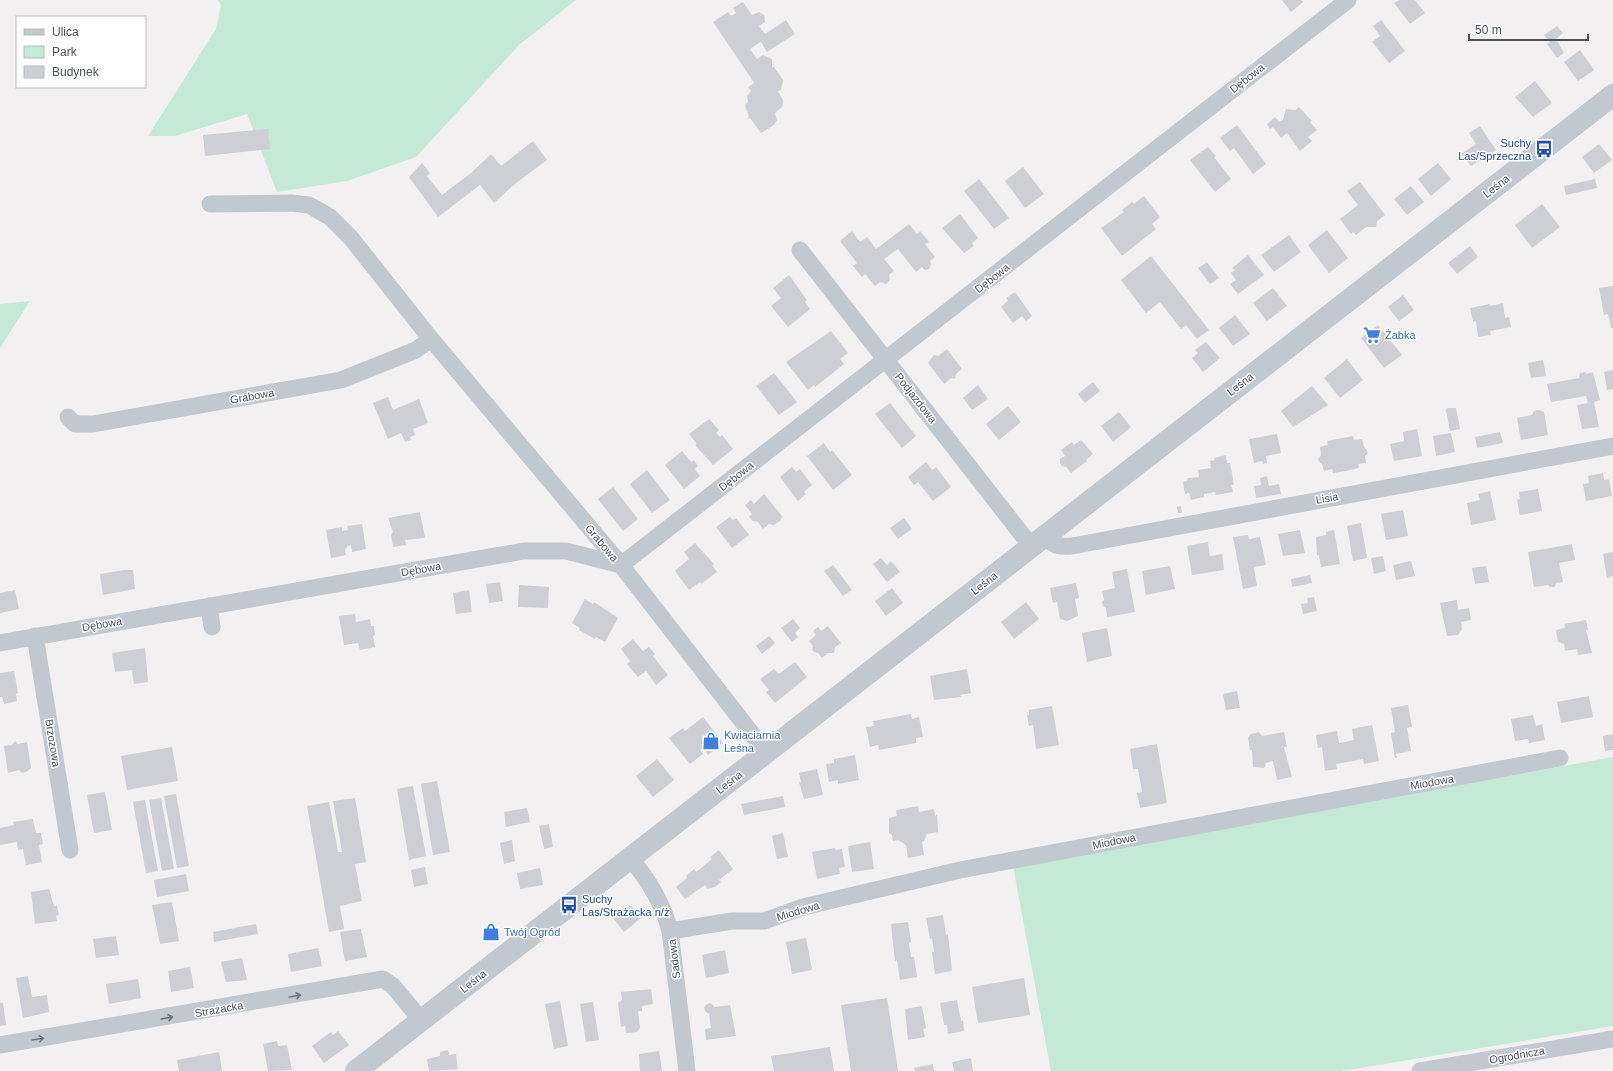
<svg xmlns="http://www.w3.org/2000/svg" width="1613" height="1071" font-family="Arial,sans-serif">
<rect width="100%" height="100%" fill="#f2f0f0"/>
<!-- green -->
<path fill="#c4ead7" d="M218,0H576L519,45L416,157L347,181L277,192L247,114L175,136H148L216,29L221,5Z
M30,301L0,348V304Z
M1613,757V1026L1342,1071H1051L1013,866L1155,841Z"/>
<!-- building -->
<path fill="#cecfd4" d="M1282,0H1301L1303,2L1291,12Z
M1399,0H1415L1425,13L1410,24L1394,3Z
M743,2L752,15L759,12L764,15L765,22L759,26L765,34L786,20L795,34L767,52L761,42L750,49L757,59L763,55L772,59V68L774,67L783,80L781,90L778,91L783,100L782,107L775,113L777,120L774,125L761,133L750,118L747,119L749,117L745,105L748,102L747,96L751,91L748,87L754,83L753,81L713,22L728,12L731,16L736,13L733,8Z
M1381,20L1405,51L1389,63L1372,42L1380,36L1373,26Z
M1557,26L1563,33L1556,39L1564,53L1557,58L1547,44L1550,42L1544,35Z
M1580,50L1594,70L1578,81L1564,62Z
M1535,81L1552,103L1533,117L1515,97Z
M1299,107L1312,121L1310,122L1317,130L1308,137L1312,141L1300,151L1287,133L1281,138L1273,127L1270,129L1267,124L1275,117L1279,122L1283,120L1286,109L1295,110Z
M1237,125L1266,164L1253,174L1234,148L1230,151L1220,138Z
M1480,126L1496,150L1471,166L1461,154L1476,144L1469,133Z
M268,129L270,149L205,156L203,135Z
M533,141L547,160L515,184L494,203L480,185L438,217L409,177L422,163L430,173L427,176L442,195L471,173L491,154L501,166Z
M1599,144L1612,160L1594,173L1582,157Z
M1208,147L1216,156L1214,157L1231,179L1215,192L1190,160Z
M1438,163L1451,179L1431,196L1418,179Z
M1023,167L1044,194L1025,208L1005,181Z
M979,179L1009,218L994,229L964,191Z
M1595,179L1597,188L1566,195L1564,186Z
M1360,182L1385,215L1377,221L1376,227H1366L1356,235L1353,232L1351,234L1340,219L1358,205L1347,191Z
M1411,186L1424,202L1407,215L1394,199Z
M1144,196L1160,217L1152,224L1156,229L1122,256L1101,228L1124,212L1122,210L1132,202L1134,204Z
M1542,204L1560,227L1532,248L1515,225Z
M960,214L978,238L972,243L974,246L964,253L942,228Z
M909,224L917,234L920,231L929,242L925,244L935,257L930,261L931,265L929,269L925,270L922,267L916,272L898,249L884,259L894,271L889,275L890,280L886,284L880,282L875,286L865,274L862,277L853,266L857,263L840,241L852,231L860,242L867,237L876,249Z
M1327,230L1348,258L1329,273L1308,245Z
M1289,235L1301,252L1274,272L1261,255Z
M1470,246L1478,257L1457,274L1448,263Z
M1248,255L1264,275L1238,294L1230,284L1236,280L1231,273L1235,270L1232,268Z
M1151,256L1209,330L1197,339L1186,325L1181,329L1160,302L1146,313L1121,280Z
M1207,262L1219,278L1210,284L1198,268Z
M789,275L807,300L805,302L810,309L788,327L771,306L781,298L773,288Z
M1613,286V328H1611L1608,314L1604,315L1599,288Z
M1273,288L1287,306L1267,321L1253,303Z
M1015,292L1032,316L1026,321L1022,316L1013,323L1001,307L1008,301L1006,298Z
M1403,295L1414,310L1399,321L1388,307Z
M1503,303L1505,318L1509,317L1511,327L1490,331L1491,335L1478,337L1476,321L1473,322L1470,308L1490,304V306Z
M1235,315L1250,334L1233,346L1219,328Z
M1378,325L1402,355L1384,368L1361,338Z
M831,331L848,353L840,359L844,364L815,387L814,385L808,390L786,362Z
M1206,342L1220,358L1203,372L1192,358L1198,353L1195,350Z
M947,349L962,369L956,374L955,379L951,378L944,384L928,363L934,355L938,356Z
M1347,359L1363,380L1340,398L1324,378Z
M1543,360L1546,376L1531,378L1528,363Z
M1613,370V389L1607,390L1604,372Z
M1586,372V374L1593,372L1600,400L1594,402L1599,427L1582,429L1577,405L1588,403L1586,396L1551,402L1547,384L1579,378L1580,373Z
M774,373L797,402L779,415L756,386Z
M1093,382L1100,391L1085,403L1078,394Z
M978,385L988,399L972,410L963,398Z
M1312,386L1328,405L1293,427L1281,411Z
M388,397L393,410L419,399L428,423L413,429L415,435L410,437L411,440L405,442L401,433L388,439L373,403Z
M890,403L916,436L902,448L875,414Z
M1008,406L1021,422L999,440L986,424Z
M1447,408H1456L1460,429L1450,431L1446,410Z
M1538,410L1544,412L1548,435L1521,440L1517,418L1532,415L1534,411Z
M1119,412L1131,427L1113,442L1101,426Z
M709,419L719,430L716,433L720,437L722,435L733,449L713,465L695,445L697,444L689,434Z
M1417,429L1422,456L1394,461L1390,444L1404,441L1403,432Z
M1500,432L1503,443L1477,448L1475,437Z
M1451,433L1455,452L1436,456L1433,436Z
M1277,434L1281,453L1266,456L1267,463L1263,464L1262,461L1254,463L1249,439Z
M1353,436L1354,440L1362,439L1364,447L1367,450L1368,453L1365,456L1366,463L1358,464L1359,468L1346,471L1333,473L1332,469L1324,471L1322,464L1319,462L1318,459L1321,455L1320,447L1328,445L1327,441Z
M1081,440L1093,454L1086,460L1087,461L1071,473L1066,467L1062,466L1060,463V459L1065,456L1061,450L1072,442L1074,445Z
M824,443L830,452L832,450L852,475L833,490L807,456Z
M682,451L691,462L694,460L698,466L695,469L700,476L684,489L665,465Z
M1226,455L1227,463H1230L1234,485H1231L1233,492L1216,495L1215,492L1204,494V497L1191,500L1189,493L1185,494L1183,482L1187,481L1188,478L1199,477L1198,470L1211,468L1210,461L1215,460L1214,458Z
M926,462L932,470L936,467L951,487L933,501L918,482L914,485L908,477Z
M792,467L796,472L800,469L812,485L804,492L806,494L798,501L780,477Z
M647,470L670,500L652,513L630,484Z
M1603,473L1604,480L1609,479L1612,496L1586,501L1583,484L1589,483L1588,476Z
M1267,476L1269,486L1279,484L1281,494L1256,498L1254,486L1261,485L1260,478Z
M613,487L638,519L623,531L598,499Z
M1538,489L1542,511L1520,515L1517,500L1520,499L1519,492Z
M1490,491L1496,520L1471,525L1467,503L1480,500L1478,494Z
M764,494L782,516L780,521L774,525L769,524L763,529L758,522L753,521L749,517L752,514L745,505L751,500L754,504Z
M1181,506L1182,513H1178L1177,507Z
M1403,510L1408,536L1386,540L1381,514Z
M420,512L425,538L405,540L406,545L393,547L391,535L393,532L388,518Z
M730,517L733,520L736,518L749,535L732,548L716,527Z
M904,518L912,529L898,539L890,528Z
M1361,523L1367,558L1353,561L1347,526Z
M362,524L366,549L352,552L351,545L348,546L345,549L346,555L331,558L326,530L342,527V531L348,530L347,526Z
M1300,530L1305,553L1283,556L1278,534Z
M1334,530L1340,564L1321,567L1319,555L1317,556L1316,537L1326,535V532Z
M1248,535L1249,539L1260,537L1266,565L1254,567L1257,586L1243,589L1233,537Z
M1208,542L1210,556L1222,554L1224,570L1192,575L1187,546Z
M695,543L714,564L712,565L717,572L701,584L700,582L689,590L675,571L689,559L684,552Z
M1572,544L1575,560L1559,563L1563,582L1556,583L1555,587H1550L1548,585L1534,587L1528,552Z
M1613,552V576L1607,578L1603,554Z
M1383,556L1386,571L1374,574L1371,558Z
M881,558L887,565L891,561L900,572L887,582L873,564Z
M1411,561L1415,576L1396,580L1393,565Z
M833,565L852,590L843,596L824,571Z
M1170,566L1175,589L1146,595L1142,571Z
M1486,566L1489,582L1475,584L1472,568Z
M1127,569L1135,612L1107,617L1106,608L1103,606L1102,602L1104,600L1102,591L1115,588L1112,572Z
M124,570H133L135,589L103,595L100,574Z
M1310,575L1312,583L1292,587L1291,579Z
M500,582L503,601L489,603L486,584Z
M1076,583L1079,598L1075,599L1078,616L1067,621L1060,619L1057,602L1053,603L1050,588Z
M519,585L549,587L548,608L518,607Z
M892,588L903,603L886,616L875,601Z
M15,590L19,609L0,613V593Z
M469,590L472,612L456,614L453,593Z
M1314,597L1317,611L1303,614L1301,604L1308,603L1307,598Z
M585,599L593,604L594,602L618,618L605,642L596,637L595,639L579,630L580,628L572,623Z
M1457,600L1458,610L1469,608L1471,620L1461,622L1462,629L1458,635L1447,636L1440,603Z
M1026,602L1039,619L1014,639L1001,622Z
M355,614L356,622L370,619L371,626H374L375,635L373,636L375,647L360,650L358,643L344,645L339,616Z
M793,619L800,628L795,633L798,637L792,642L781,628Z
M1586,620L1588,630H1586L1592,653L1578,655L1577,649L1565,651L1564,644L1558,642L1556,630L1565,628L1564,624Z
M828,626L841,643L835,647L834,653H828L822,658L818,653L814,652L812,650L813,646L809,641L816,635L813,631L818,627L821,631Z
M1107,628L1112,656L1087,662L1082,633Z
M769,636L775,643L762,654L756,646Z
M633,639L643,651L649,647L655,654L653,656L668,675L656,685L646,671L638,677L627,664L630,661L621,649Z
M145,648L148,682L134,684L132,670L115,672L112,653Z
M795,662L807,677L775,703L766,692L769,690L760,679L774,669L779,674Z
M967,669L971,693L960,695L961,697L934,700L930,676Z
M14,671L18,693L16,694L17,701L4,704L2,697H0V673Z
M1237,691L1240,708L1226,710L1223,694Z
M1589,696L1593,717L1561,723L1557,702Z
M1408,705L1412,727L1407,728L1411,751L1396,754L1397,758H1395L1391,733L1395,732L1391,708Z
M1052,706L1059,745L1036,749L1033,725L1029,726L1027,715H1029V710Z
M911,714L912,719L919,717L923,737L916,738V743L879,750L878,745L870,747L866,727L874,726L873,721Z
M1533,715L1536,726L1542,724L1545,740L1529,743L1528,739L1515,741L1511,719Z
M703,717L723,743L708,755L703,748L700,750L703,754L690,764L669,738L683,728L685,731Z
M1372,725L1379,761L1364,764L1363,759L1336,764L1337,769L1325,771L1322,747L1318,748L1316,735L1337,731L1339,743L1354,740L1352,729Z
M1259,732L1262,736L1284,732L1287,747H1284L1292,777L1277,780L1273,761L1265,763L1266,765L1264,768L1253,767L1252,750H1250L1248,738L1251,734Z
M1613,734V750L1605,751L1603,736Z
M15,741L18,744L27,742L31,768L26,772L22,773L19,770L8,773L4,746L12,745Z
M1157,744L1167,803L1140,808L1137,793L1142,792L1138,769H1133L1130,749Z
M172,747L178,781L127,790L121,756Z
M855,755L859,780L838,784V780L829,782L826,764L834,763V759Z
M657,759L674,780L653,797L636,776Z
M817,769L823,795L804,799L799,782H801L799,773Z
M437,781L450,852L433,855L421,784Z
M413,786L426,856L409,860L397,789Z
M105,792L112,830L94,833L87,795Z
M176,794L189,866L177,868L164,796Z
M783,796L785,807L744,815L741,804Z
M161,798L174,869L162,871L149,800Z
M355,798L366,862L355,864L362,901L340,906L344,929L329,932L307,806L329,802L338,852H342L333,801Z
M145,800L158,871L146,873L133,802Z
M918,806L919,812L934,809L935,816L937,815L938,832L927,834L924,841L922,842L924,855L908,858L906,845L898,840L893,841L892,835L889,833V818L897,816L896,810Z
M527,808L530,822L506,827L504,812Z
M33,819L36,833H41L43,844L39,845L42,862L26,865L23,849L18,850L17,842L0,845V828L14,825L13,822Z
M549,824L553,847L544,849L539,826Z
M783,833L788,857L777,859L772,836Z
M512,840L515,861L504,864L500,843Z
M870,842L874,869L852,872L848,846Z
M835,848L836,850L842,849L845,867L839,868L840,874L817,879L812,852Z
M719,850L733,869L719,880L721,882L715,887L707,889L705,885L685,899L676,887L687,878L686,876L694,869L696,872L712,859L710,857Z
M425,867L428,884L414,887L411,870Z
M540,868L543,885L520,889L517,873Z
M186,874L189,891L157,897L154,880Z
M49,889L54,906H57L59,915L56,916L57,921L35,924L31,892Z
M172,902L179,941L160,944L152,905Z
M630,905L642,917L624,932L613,918Z
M943,915L946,935L948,934L952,971L935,974L932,952H934L932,938L930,939L926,918Z
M908,922L911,942L909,943L911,957H914L917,977L900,980L897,960L895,961L891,924Z
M256,924L258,934L214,942L213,932Z
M361,929L367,957L345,961L340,932Z
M116,936L119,955L96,958L93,939Z
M806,938L812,970L792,974L786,942Z
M318,948L322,966L291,972L288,954Z
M725,950L729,973L706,978L702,955Z
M242,958L247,980L226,982L221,962Z
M190,967L194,988L171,992L168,971Z
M28,976L32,997L47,995L49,1012L23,1018L16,978Z
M1024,978L1030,1015L978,1023L972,987Z
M138,979L141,998L109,1004L106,984Z
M651,989L653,1004L642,1006V1011H638L640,1028L637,1032L626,1033L625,1026L621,1027L618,1003L622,1000L621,992Z
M887,998L898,1071H851L841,1005Z
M957,1000L961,1021L963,1020L964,1031L948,1034L947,1025H944L940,1003Z
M560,1001L568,1046L554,1049L545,1004Z
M593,1002L599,1040L586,1042L580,1004Z
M0,1003H3L6,1025L0,1026Z
M711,1003L714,1007L730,1005L736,1036L706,1040L705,1029L711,1028L709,1014L705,1011L704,1007L707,1004Z
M922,1006L926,1028L923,1029L925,1037L908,1040L905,1009Z
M338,1031L349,1045L324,1063L312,1046L331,1032L333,1035Z
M277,1041L278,1046L287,1045L292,1070L268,1071L263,1044Z
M830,1047L834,1071H774L771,1056Z
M448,1050L449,1055L456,1054L458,1069L429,1071L427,1059L440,1056V1052Z
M659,1051L662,1071H640L639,1054Z
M219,1052L222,1071H179L177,1060Z
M971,1058L973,1071H954L952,1062Z
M933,1064L934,1071H915L914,1068Z"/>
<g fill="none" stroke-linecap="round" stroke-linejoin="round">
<!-- minor -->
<path stroke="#c2c8d0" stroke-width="17" d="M210,204L291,203L309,205L330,217L351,238L431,339L621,565L766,752
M800,250L1031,546
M68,417L75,424H93L341,380L416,350L431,339
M1045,536C1053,546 1059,547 1072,546L1613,446
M209,606L212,627
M35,636L70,850
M0,643L524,551H566L621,565L1348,0
M630,858C648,879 663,904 670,931L687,1071
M670,931L732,921H764L803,907L960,870L1560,758
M0,1045L383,979L393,986L421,1020
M1420,1071L1613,1039"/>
<!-- tertiary -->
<path stroke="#c2c8d0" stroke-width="22" d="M356,1071L1613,95"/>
</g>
<!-- one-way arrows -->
<defs><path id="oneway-shaft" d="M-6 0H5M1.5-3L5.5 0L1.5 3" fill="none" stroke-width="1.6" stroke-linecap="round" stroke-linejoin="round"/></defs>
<g stroke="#6e757e">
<use href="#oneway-shaft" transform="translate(295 996) rotate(-10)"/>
<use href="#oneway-shaft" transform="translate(167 1018) rotate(-10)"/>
<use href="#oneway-shaft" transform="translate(38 1039) rotate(-9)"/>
</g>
<!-- icons -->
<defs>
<g id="bus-bare" transform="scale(1.38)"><path d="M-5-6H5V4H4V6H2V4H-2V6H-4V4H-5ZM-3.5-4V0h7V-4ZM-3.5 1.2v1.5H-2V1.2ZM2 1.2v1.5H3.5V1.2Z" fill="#1a4fb4" stroke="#fff" stroke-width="2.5" paint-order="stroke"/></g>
<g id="supermarket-bare" transform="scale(1.38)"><path d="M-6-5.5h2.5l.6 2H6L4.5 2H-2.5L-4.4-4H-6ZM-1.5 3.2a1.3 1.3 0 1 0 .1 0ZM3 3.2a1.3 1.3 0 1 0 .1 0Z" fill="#3f7fe0" stroke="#fff" stroke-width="2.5" paint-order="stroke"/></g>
<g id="shop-bare" transform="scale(1.38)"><path d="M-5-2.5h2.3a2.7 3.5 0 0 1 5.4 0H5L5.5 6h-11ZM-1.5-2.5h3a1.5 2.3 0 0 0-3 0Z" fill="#3f7fe0" stroke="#fff" stroke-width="2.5" paint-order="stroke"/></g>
</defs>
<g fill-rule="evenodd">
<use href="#bus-bare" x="1544" y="149"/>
<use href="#supermarket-bare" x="1372" y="335"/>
<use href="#shop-bare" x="711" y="741"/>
<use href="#bus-bare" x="569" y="905"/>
<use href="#shop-bare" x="491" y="932"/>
</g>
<g text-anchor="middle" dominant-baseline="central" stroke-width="3" stroke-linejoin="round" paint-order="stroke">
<!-- street labels -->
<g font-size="11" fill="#4a515b" stroke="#fff">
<text transform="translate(1247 78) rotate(-38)">Dębowa</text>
<text transform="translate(1496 186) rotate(-38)">Leśna</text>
<text transform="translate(992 278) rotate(-38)">Dębowa</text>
<text transform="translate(1240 384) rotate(-38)">Leśna</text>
<text transform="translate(252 396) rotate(-10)">Grabowa</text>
<text transform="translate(916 398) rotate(52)">Podjazdowa</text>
<text transform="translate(736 476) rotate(-38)">Dębowa</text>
<text transform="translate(1327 498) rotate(-10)">Lisia</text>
<text transform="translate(602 543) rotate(50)">Grabowa</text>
<text transform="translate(421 569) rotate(-10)">Dębowa</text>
<text transform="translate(984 583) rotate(-38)">Leśna</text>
<text transform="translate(102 624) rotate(-10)">Dębowa</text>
<text transform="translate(53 743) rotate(81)">Brzozowa</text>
<text transform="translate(729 782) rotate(-38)">Leśna</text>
<text transform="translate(1432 782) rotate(-10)">Miodowa</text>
<text transform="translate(1114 841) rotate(-11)">Miodowa</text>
<text transform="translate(798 911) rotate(-17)">Miodowa</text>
<text transform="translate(674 959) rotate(-97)">Sadowa</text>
<text transform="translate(473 981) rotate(-38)">Leśna</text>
<text transform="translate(219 1009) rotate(-10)">Strażacka</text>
<text transform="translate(1517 1055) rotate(-10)">Ogrodnicza</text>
</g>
<!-- transit labels -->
<g font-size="11" fill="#164399" stroke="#fff" text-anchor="end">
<text x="1531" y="143">Suchy<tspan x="1531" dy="13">Las/Sprzeczna</tspan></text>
<text x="582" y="899" text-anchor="start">Suchy<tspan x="582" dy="13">Las/Strażacka n/ż</tspan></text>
</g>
<!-- shop labels -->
<g font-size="11" fill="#366cbe" stroke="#fff" text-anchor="start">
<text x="1385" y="335">Żabka</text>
<text x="724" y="735">Kwiaciarnia<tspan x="724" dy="13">Leśna</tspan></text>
<text x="504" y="932">Twój Ogród</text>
</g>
</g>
<!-- legend -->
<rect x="16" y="16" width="130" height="72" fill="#ffffff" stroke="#b7b9bd"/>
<rect x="24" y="29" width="20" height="6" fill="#c2c8d0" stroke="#b7b9bd"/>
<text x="52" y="36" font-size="12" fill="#4a515b">Ulica</text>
<rect x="24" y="46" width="20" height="12" fill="#c4ead7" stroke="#b7b9bd"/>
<text x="52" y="56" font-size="12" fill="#4a515b">Park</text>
<rect x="24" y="66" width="20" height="12" fill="#cecfd4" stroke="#b7b9bd"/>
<text x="52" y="76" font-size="12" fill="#4a515b">Budynek</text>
<!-- scale -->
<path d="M1469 34v6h119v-6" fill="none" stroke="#4a515b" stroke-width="2"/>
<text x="1475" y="34" font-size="12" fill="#4a515b" stroke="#ffffff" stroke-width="3" paint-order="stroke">50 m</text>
</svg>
